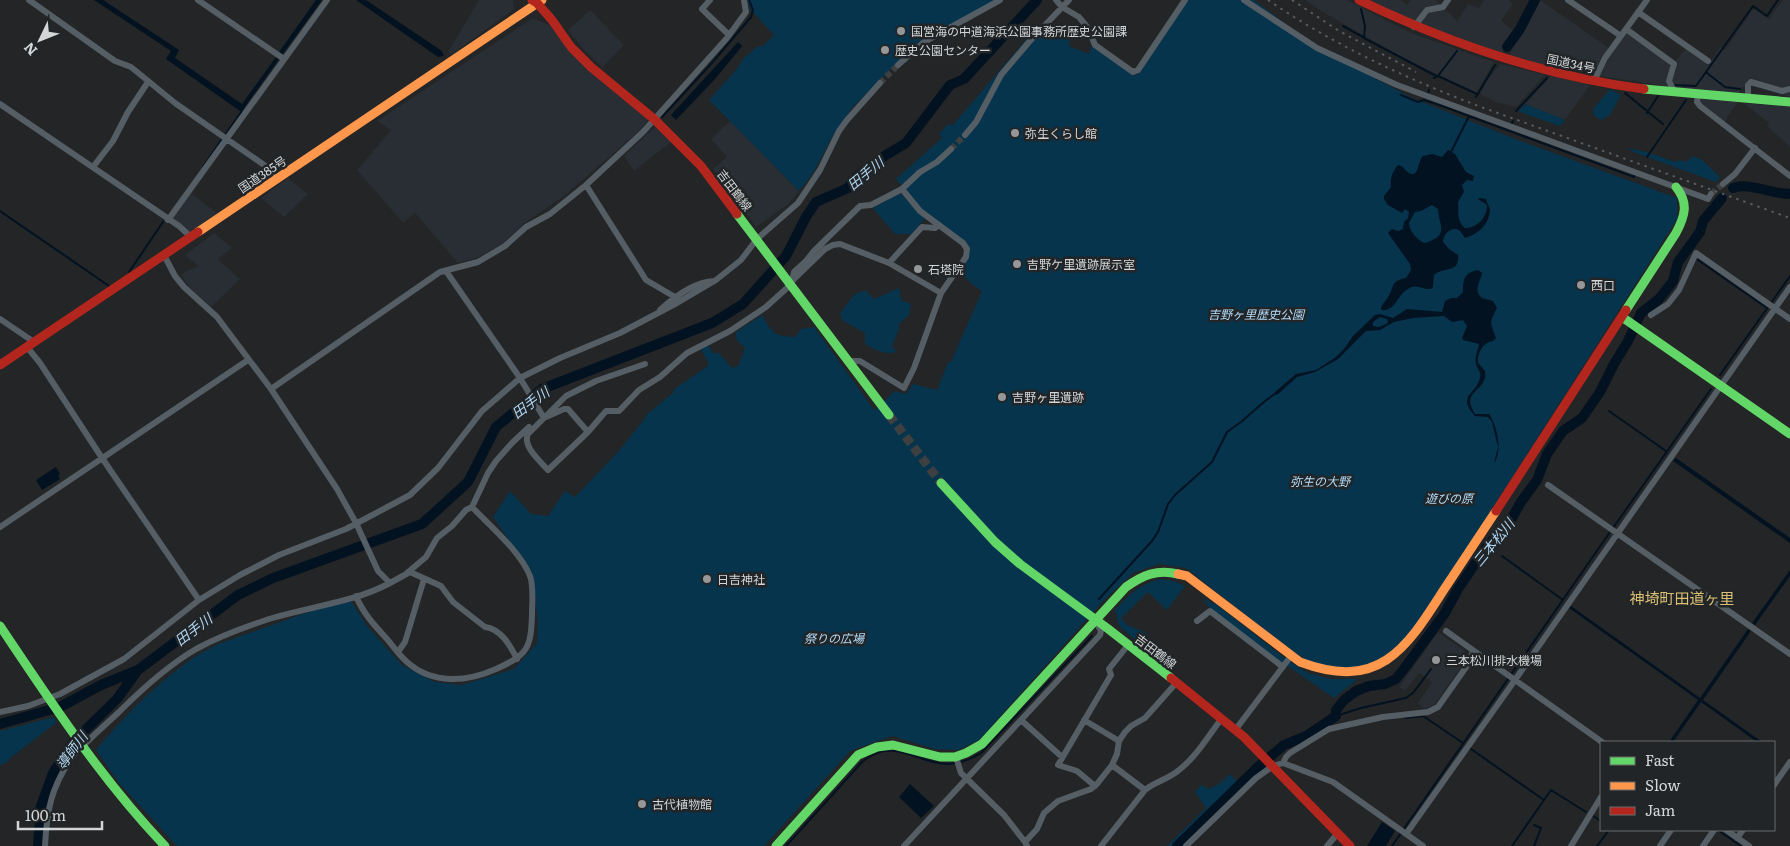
<svg xmlns="http://www.w3.org/2000/svg" width="1790" height="846" font-family="Literata,'Noto Sans JP',serif">
<rect width="100%" height="100%" fill="#232526"/>
<!-- built -->
<path fill="#282e33" d="M479,0H513L514,9L451,55L448,52Z
M1305,0H1347L1411,33L1494,62L1476,93L1398,55L1321,11Z
M1369,0H1401L1407,5L1411,0H1436L1457,21L1468,4L1479,8L1484,0H1508L1513,4L1501,21L1516,32L1502,53L1413,22Z
M1540,0L1609,48L1594,73L1552,63L1550,66L1509,56L1514,43Z
M1783,0H1790V97L1754,87H1741L1738,102L1722,125L1696,98L1659,85L1599,76L1613,51L1626,33L1672,65L1686,49L1709,65L1720,47L1725,50L1753,9L1769,19Z
M590,10L624,45L603,66L604,69L584,50L568,30Z
M533,18L550,25L570,52L649,119L639,131L563,197L527,221L502,244L477,258L458,263L415,213L403,223L357,170L391,130L377,121Z
M1500,64L1545,75L1516,107L1496,102L1480,94L1486,82Z
M1551,76L1590,85L1565,120L1525,104Z
M1743,103L1790,107V147L1767,126L1769,123Z
M730,121L799,191L787,205L756,227L713,169L727,157L711,139Z
M655,127L671,142L634,171L624,156Z
M288,178L308,194L284,217L261,198Z
M191,193L217,213L190,232L172,217Z
M214,233L232,248L218,259L240,279L211,307L190,288L181,275L186,271L198,266L185,255Z
M1438,632L1465,651L1461,657L1464,663L1434,705L1424,709L1418,703L1432,682L1419,673L1405,691L1399,687Z"/>
<!-- green -->
<path fill="#06344d" d="M747,0H995L916,44L852,108L832,137L813,173L799,191L709,100L736,70L744,58L758,46H763L774,35L751,10Z
M1188,0H1254L1292,29L1331,55L1412,98L1523,142L1677,198V219L1412,634L1382,659L1367,666L1349,669L1329,668L1306,660L1290,650L1186,568L1159,564L1133,573L1104,600L979,740L958,750L935,749L892,736L850,751L764,846H177L119,783L96,750C129,711 172,666 218,644L349,598L367,626L402,665L435,682L462,685L514,669L537,643L538,622L533,575L493,517L510,491L531,514L548,516L565,491L575,497L617,453L646,417V415L674,392L673,390L677,387L708,366V362L701,350L702,347L708,345L713,353H719L732,368L738,366L745,348C739,343 735,340 736,332L762,315C772,333 774,336 795,337L801,329L814,327L874,410L895,391L906,394L913,384L937,390L948,362H951L982,291L973,285L959,271L970,249L966,242L922,209L896,179L942,138L939,134L949,123L952,126L1036,28L1070,36L1069,46L1089,54L1091,46L1136,76Z
M1610,89L1621,95L1610,115L1601,120L1593,115L1594,108Z
M1525,104L1565,120L1560,126L1520,112L1519,110Z
M1628,148L1647,152L1675,162L1680,160L1686,162L1693,156L1702,160L1720,177L1716,182L1633,152Z
M900,193L925,219L911,234H895L873,208Z
M899,288L901,300L911,304L909,315L899,324V329L892,346L897,352C884,355 876,350 865,344V333L842,320L840,313L854,295L865,290L874,299Z
M1162,579L1173,581L1185,586L1167,610L1148,592L1121,618L1127,625L1149,634L1141,645L1119,626L1115,610C1131,594 1138,584 1162,579Z
M1201,598L1217,605L1283,657L1307,673L1331,679H1358L1334,698L1233,628L1211,609Z
M54,717L56,723L10,758L6,763L0,765V731Z
M1230,774L1238,783L1172,846H1167L1206,808L1195,792L1201,785L1209,789L1219,784Z"/>
<!-- water -->
<path fill="#031221" fill-rule="evenodd" d="M94,0H103L179,50L175,58L242,104L276,57L279,59L242,111H240L166,59L171,51Z
M316,0H322L282,55L279,52Z
M356,0H366L442,51L444,56L438,57Z
M738,42L742,46L716,78L676,120L671,115Z
M1448,150L1455,154L1466,172L1474,176L1473,181L1467,180L1462,185L1464,192L1458,202C1459,213 1456,220 1465,228C1477,228 1487,218 1487,205L1478,199L1479,198L1486,199C1487,204 1490,207 1490,210C1489,225 1478,234 1465,238C1463,236 1462,233 1460,231C1452,225 1443,234 1443,242L1449,249L1458,255C1460,274 1443,266 1434,275L1433,287L1431,289C1422,290 1416,283 1408,289C1397,295 1395,312 1381,310C1381,305 1385,302 1388,297C1395,286 1390,281 1406,278L1411,270L1410,264L1388,233L1392,229L1398,231L1403,229L1404,222L1408,218L1409,212L1405,209L1402,213L1388,205L1384,199V196L1391,187C1390,179 1392,172 1398,165C1405,166 1406,175 1414,174C1420,169 1418,161 1423,156L1432,154L1442,157ZM1432,205L1438,209C1439,226 1450,235 1425,243C1418,241 1409,231 1409,223L1415,212L1421,211Z
M1478,270L1482,273C1481,280 1473,291 1481,297C1485,300 1489,299 1493,301L1497,308C1489,324 1490,321 1496,338L1493,341C1483,342 1477,353 1478,363L1485,371C1489,391 1459,390 1475,414H1489C1497,425 1503,452 1494,463L1498,447L1492,422L1488,417L1475,416C1456,395 1476,395 1480,378C1482,372 1477,369 1476,364C1474,357 1478,350 1479,344L1463,340L1462,338L1467,326L1463,320L1452,322L1444,316L1413,318L1394,322L1380,330L1366,331L1338,359L1315,372L1297,377L1277,395L1275,392L1296,374L1316,370L1336,357L1344,349L1353,336L1375,315L1380,314L1393,318L1407,309L1442,312L1445,301L1451,298H1457L1463,292C1463,279 1464,273 1478,270ZM1380,317L1387,319L1388,323L1379,327L1373,326V322Z
M1676,458L1790,538V543L1673,461Z
M56,467L60,474L58,475L60,479L42,490L36,480Z
M1790,570V576L1755,625L1752,623Z
M1571,606L1700,698L1748,629L1751,631L1703,700L1762,742H1757L1701,702L1673,742H1669L1698,700L1569,608Z
M910,784L934,806L921,818L899,797Z
M1382,822L1395,831L1386,846H1367Z"/>
<g fill="none" stroke-linecap="round" stroke-linejoin="round">
<!-- stream -->
<path stroke="#031221" stroke-width="2" d="M1361,9L1365,26L1364,38L1436,76
M1343,26L1363,37
M1555,66L1574,70
M1582,71L1593,74
M1707,73L1725,87L1740,89
M1438,76L1477,94
M1434,78L1438,76L1457,51
M1675,85L1696,86L1753,6L1767,16L1778,0
M1428,93L1429,90
M1625,93L1663,124
M1401,95L1418,102L1424,100L1442,106L1634,177L1635,174
M1476,97L1495,65
M1516,111L1547,78
M1647,113L1658,96
M662,117L711,64L751,17L753,10L749,0
M1512,123L1513,121
M225,135L242,111
M1451,152L1469,116
M1647,157L1686,100
M203,167L222,139
M0,211L109,286
M1698,260L1767,308
M129,272L163,222
M1720,375L1790,276
M1609,411L1666,451
M1613,528L1711,389
M1502,556L1563,600
M1099,599L1152,541L1158,532L1168,504L1175,495L1212,462L1227,432L1241,422L1265,401L1276,393
M1336,716L1361,708L1406,698L1413,693L1431,669
M1405,718L1423,716L1463,743
M1471,749L1544,800
M1593,816L1601,821
M1718,830L1741,846
M786,846L862,762C893,735 917,764 948,764C960,764 971,759 981,753L1092,636
M1392,846L1610,532
M1512,846L1551,790L1586,812
M1534,846L1541,828L1534,825
M1597,846L1609,830"/>
<!-- river -->
<path stroke="#031221" stroke-width="10" d="M1507,47L1520,29L1535,0
M1733,188C1749,182 1771,194 1790,194
M0,724L60,707L101,685L138,670L238,595L273,578L422,524L468,482L496,427L542,389L712,323L743,304L786,256L806,217L816,202L848,188L856,177L886,155L906,143L950,85L964,79L1037,0
M38,846L41,806L53,773L74,741L117,699L137,671
M1177,846L1260,765L1284,745L1308,735L1336,716V710L1344,700L1356,691L1369,686L1385,684L1396,679L1404,669L1445,613L1458,589L1487,546L1508,525L1521,502L1537,480L1547,454L1563,431L1582,418L1600,392L1614,364L1628,341L1641,313L1659,299L1673,281L1678,262L1700,232L1703,221L1722,198"/>
<!-- street-tunnel -->
<path stroke="#3d3f40" stroke-width="6" stroke-dasharray="6 3" stroke-linecap="butt" d="M880,83L898,65
M951,149L965,135
M1711,194L1723,184"/>
<!-- secondary-tunnel -->
<path stroke="#3d3f40" stroke-width="9" stroke-dasharray="9 4.5" stroke-linecap="butt" d="M889,415L941,483"/>
<!-- street -->
<path stroke="#555e64" stroke-width="6" d="M29,0L115,61L131,67L175,103L267,167L277,179
M198,0L284,59
M710,0L702,9L729,35
M1056,0L1062,7L1079,17L1088,28L1095,45L1133,72L1138,70L1185,0
M1244,0L1317,48L1397,85L1708,199L1711,194
M1568,0L1621,36
M1638,12L1708,61
M1414,27L1427,10L1443,7L1448,0
M1626,29L1674,64L1669,81L1674,91
M898,65L924,42L1000,0
M1594,81L1605,58L1647,0
M1698,94L1697,102L1700,106L1790,176
M1748,98V85L1751,82L1782,91L1790,89
M0,104L179,226L191,237
M965,135L976,122L1001,75L1029,42L1069,0
M93,167L113,141L128,112L148,82
M1723,184L1735,174L1755,148
M586,185L646,280L675,297
M168,220L327,0
M161,257L166,259L175,276L184,287L217,317L271,389L337,489L356,523L378,571L390,583L410,572L441,586L453,602L485,627C501,629 510,645 517,659
M889,263L922,227L935,228L939,225
M446,271L520,378L544,418
M792,281L794,272L806,261L813,252L860,206L871,205L902,189
M660,310C674,297 695,282 714,281
M1651,315L1668,304L1679,290L1696,253L1790,319
M0,319L34,342
M27,347L40,363L102,458L199,600
M849,361H860L904,388L914,368L941,293L966,257L967,249L963,243L920,211L902,189L920,172L937,162L951,149
M645,364L596,381L566,396L528,434C522,446 540,461 548,470L588,432L606,411H619L639,390L660,377L687,353L730,331L766,307L788,287L792,281L825,249L833,245L840,244L889,263L941,293
M271,389L440,272L478,262L505,246L526,227L550,214L586,185L643,132L727,38L746,12L744,0
M546,417L564,409H568L588,432
M1548,485L1790,654
M0,527L248,360
M407,573L426,557L437,538L452,526L466,510L472,507L488,473L496,461L512,443L529,427
M356,596C363,613 374,625 387,639C393,646 399,655 407,662C433,685 467,682 496,669C528,655 531,648 532,614C532,603 534,587 530,576C520,551 490,526 472,507
M1197,621L1210,611L1283,667
M1446,631L1602,742
M398,652L405,642L424,579
M0,712L28,706L60,694L124,659L199,600L240,575L279,555L346,529L410,495L438,468L482,411L520,378L560,358L620,333L677,303L716,280L741,260L757,239L798,203L820,170L839,131L847,120L880,83
M1021,720L1062,757
M1084,720L1119,741
M1236,729L1291,656
M956,757L961,773L1004,815L1025,842
M1283,763L1286,757L1290,753L1329,729L1383,717L1428,712L1438,707L1469,663L1473,651
M1112,765L1145,790
M1774,785L1790,762
M1095,786L1077,771L1058,765L1111,675L1109,669L1128,645
M1726,830L1749,846
M1406,834L1515,680L1790,287
M1737,838L1743,830
M45,846C47,809 51,788 72,757C87,741 103,727 119,712C142,689 167,666 196,649C218,637 242,628 266,620C306,607 353,603 390,583
M904,846L1100,635L1101,631L1096,622
M1027,846L1025,842L1037,829L1044,813L1058,801L1091,789L1097,784L1112,765L1117,754L1119,741L1125,732L1131,726L1145,718L1177,682
M1101,846L1145,790C1156,781 1169,779 1179,770C1197,756 1209,735 1222,718
M1186,846L1256,778L1273,766L1283,763L1333,782L1423,846
M1327,846L1338,833
M1571,846L1601,797
M1660,846L1671,830
M1703,846L1714,830"/>
<!-- fast -->
<path stroke="#63d668" stroke-width="9" d="M1644,89L1790,102
M737,214L889,415
M1626,310L1676,233C1685,216 1689,203 1676,187
M1622,317L1790,434
M941,483L995,542L1020,564L1107,628L1171,678
M0,626C51,702 101,779 165,846
M776,846L858,755L877,747L893,745L940,757H955L966,753L982,744L1126,587C1143,575 1157,569 1178,574"/>
<!-- slow -->
<path stroke="#ff974d" stroke-width="9" d="M198,232L542,0
M1178,574L1187,576L1300,662C1378,691 1405,651 1443,591C1461,564 1478,538 1496,511"/>
<!-- jam -->
<path stroke="#b3261e" stroke-width="9" d="M532,0L537,3L552,20L571,47L591,67L654,119L701,166L737,214
M1359,0C1450,44 1544,76 1644,89
M0,365L198,232
M1496,511L1626,310
M1171,678L1244,737L1350,846"/>
<!-- rail -->
<path stroke="#575c60" stroke-width="2" stroke-dasharray="2.5 5" stroke-linecap="butt" d="M1268,0C1334,45 1407,79 1481,107L1790,218
M1292,0L1339,31L1416,72"/>
</g>
<!-- markers -->
<g fill="#959798" stroke="#222527" stroke-width="2">
<circle cx="901" cy="31" r="5"/>
<circle cx="885" cy="50" r="5"/>
<circle cx="1015" cy="133" r="5"/>
<circle cx="1017" cy="264" r="5"/>
<circle cx="918" cy="269" r="5"/>
<circle cx="1581" cy="285" r="5"/>
<circle cx="1002" cy="397" r="5"/>
<circle cx="707" cy="579" r="5"/>
<circle cx="1436" cy="660" r="5"/>
<circle cx="642" cy="804" r="5"/>
</g>
<g text-anchor="middle" dominant-baseline="central" stroke-width="5" stroke-linejoin="round" paint-order="stroke">
<!-- poi labels -->
<g font-size="12" fill="#d3d5d6" stroke="#222527" text-anchor="start">
<text x="911" y="31">国営海の中道海浜公園事務所歴史公園課</text>
<text x="895" y="50">歴史公園センター</text>
<text x="1025" y="133">弥生くらし館</text>
<text x="1027" y="264">吉野ケ里遺跡展示室</text>
<text x="928" y="269">石塔院</text>
<text x="1591" y="285">西口</text>
<text x="1012" y="397">吉野ヶ里遺跡</text>
<text x="717" y="579">日吉神社</text>
<text x="1446" y="660">三本松川排水機場</text>
<text x="652" y="804">古代植物館</text>
</g>
<!-- street labels -->
<g font-size="12" fill="#d3d5d6" stroke="#222527">
<text transform="translate(1571 63) rotate(12)">国道34号</text>
<text transform="translate(262 174) rotate(-34)">国道385号</text>
<text transform="translate(735 190) rotate(53)">吉田鶴線</text>
<text transform="translate(1156 651) rotate(37)">吉田鶴線</text>
</g>
<!-- park labels -->
<g font-size="12" font-style="italic" fill="#b3dbf7" stroke="#222527">
<text x="1256" y="314">吉野ヶ里歴史公園</text>
<text x="1320" y="481">弥生の大野</text>
<text x="1449" y="498">遊びの原</text>
<text x="834" y="638">祭りの広場</text>
</g>
<!-- water labels -->
<g font-size="14" font-style="italic" fill="#afd6f3" stroke="#222527">
<text transform="translate(865 173) rotate(-39)">田手川</text>
<text transform="translate(530 402) rotate(-36)">田手川</text>
<text transform="translate(1493 542) rotate(-51)">三本松川</text>
<text transform="translate(193 629) rotate(-37)">田手川</text>
<text transform="translate(71 750) rotate(-53)">導師川</text>
</g>
<!-- quarter labels -->
<g font-size="15" fill="#dbbf74" stroke="#222527">
<text x="1682" y="597">神埼町田道ヶ里</text>
</g>
</g>
<!-- legend -->
<rect x="1600" y="741" width="175" height="90" fill="#222527" stroke="#696b6d"/>
<rect x="1610" y="757" width="25" height="8" fill="#63d668" stroke="#696b6d"/>
<text x="1645" y="766" font-size="15" fill="#d3d5d6">Fast</text>
<rect x="1610" y="782" width="25" height="8" fill="#ff974d" stroke="#696b6d"/>
<text x="1645" y="791" font-size="15" fill="#d3d5d6">Slow</text>
<rect x="1610" y="807" width="25" height="8" fill="#b3261e" stroke="#696b6d"/>
<text x="1645" y="816" font-size="15" fill="#d3d5d6">Jam</text>
<!-- north arrow -->
<g transform="translate(40 40) rotate(227)" stroke="#222527" stroke-width="4" paint-order="stroke">
<path d="M0-4L9 19L0 12L-9 19Z" fill="#d3d5d6"/>
<text y="-8" font-size="14" font-weight="bold" text-anchor="middle" fill="#d3d5d6">N</text>
</g>
<!-- scale -->
<path d="M18 821v8h84v-8" fill="none" stroke="#d3d5d6" stroke-width="2.5"/>
<text x="25" y="821" font-size="15" fill="#d3d5d6" stroke="#222527" stroke-width="4" paint-order="stroke">100 m</text>
</svg>
